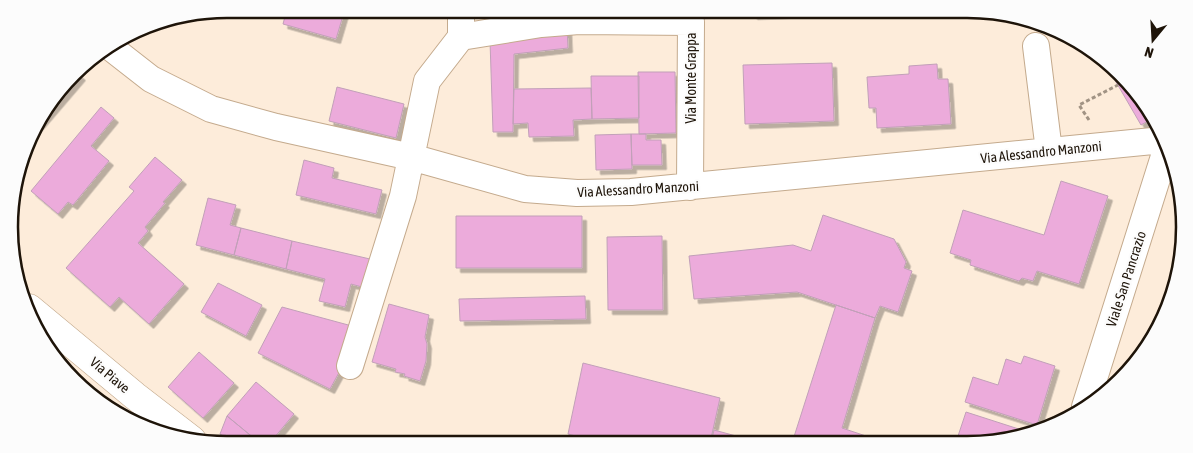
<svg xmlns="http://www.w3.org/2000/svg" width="1193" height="453" font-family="'Asap Condensed',sans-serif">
<defs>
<filter id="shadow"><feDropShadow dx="4.5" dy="4.5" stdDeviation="0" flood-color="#0004"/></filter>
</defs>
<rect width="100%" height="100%" fill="#fdecda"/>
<!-- building -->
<path fill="#ecabdb" stroke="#c1a0b8" filter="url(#shadow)" d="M287,9H345L336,39L283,24Z
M693,9H778V14L753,15L752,12L693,14Z
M778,9H860L778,14Z
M567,27L568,48L514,54L513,132H493L490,41Z
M832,63L834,121L745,124L743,65Z
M937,64L938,79H948L951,124L877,128L876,108H869L867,77L909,74V66Z
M76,72L81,76L33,132L38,118Z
M638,72H675L676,133L639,134Z
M1116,73L1155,117L1141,125L1112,75Z
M591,76H639V118L592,119Z
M337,87L404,104L396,138L329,121Z
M591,88L592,119L573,120L574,136L529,137L528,123L513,124L514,89Z
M101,107L114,118L91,146L109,161L73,205L68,202L58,214L31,191Z
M631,134L632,169L596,170L595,135Z
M631,134H646V140H661L662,165H632Z
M155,157L182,180L163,202L165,203L145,227L148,231L138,243L184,284L149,324L119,297L110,307L66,268L134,191L129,187Z
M304,160L334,168L332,178L382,190L376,214L296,195Z
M1061,181L1108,196L1079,284L1037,271L1033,281L1022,278L1019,281L970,265L971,260L950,253L963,210L1044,235Z
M208,198L236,205L230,225L241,228L234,255L196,245Z
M823,215L894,239L906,262L904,268L912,271L898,312L880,306L875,318L797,292L694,299L689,256L793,245L811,251Z
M456,216H582V268H456Z
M241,228L292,241L286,269L234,255Z
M662,236L663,310H608L607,237Z
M292,241L370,259L362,287L351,284L345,307L319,301L325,279L286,269Z
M218,283L262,305L246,336L201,312Z
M585,296L586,319L460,321L459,299Z
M389,304L429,315L425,337L427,344L426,361L420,381L404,376L405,374L395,372L396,369L372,362Z
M836,305L875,318L842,428L869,437L867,443H792Z
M282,307L352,326L342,367L330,389L258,353Z
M199,352L234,383L203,418L168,387Z
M1024,356L1055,366L1037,425L965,402L973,377L998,385L1006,359L1021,364Z
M583,363L720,398L710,443H602L568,434Z
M256,382L294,414L269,444H261L227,416Z
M966,412L1028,432L995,442H956Z
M227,416L261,444H235L220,434Z
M714,430L762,443H711Z"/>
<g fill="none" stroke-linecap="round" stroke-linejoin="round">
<!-- minor casing -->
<g stroke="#c4aa8d" stroke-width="28">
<path id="minor" d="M461,9V37
M579,21L691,22L690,187
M1036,46L1049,151
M110,47L151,79L211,109L276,127L411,157L525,189L577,193L631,192L1163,140
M350,366L403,196L427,81L461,37L541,24L579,21L582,9
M1085,407L1166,150"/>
</g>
<!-- major casing -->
<g stroke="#c4aa8d" stroke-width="29">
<path id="major" d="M29,308L135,396L192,440"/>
</g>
<!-- path -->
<path stroke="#a19384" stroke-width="3" stroke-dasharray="4 2.5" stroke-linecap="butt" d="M1089,120L1079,105L1118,85"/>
<!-- minor -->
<use href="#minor" stroke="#fff" stroke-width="26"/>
<!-- major -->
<use href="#major" stroke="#fff" stroke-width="28"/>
</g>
<g text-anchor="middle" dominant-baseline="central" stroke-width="4.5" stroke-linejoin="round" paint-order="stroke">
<!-- street labels -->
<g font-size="14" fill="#1e1409" stroke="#fcfcfc">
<text transform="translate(691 78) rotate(-90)">Via Monte Grappa</text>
<text transform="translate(1041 152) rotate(-6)">Via Alessandro Manzoni</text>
<text transform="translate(638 189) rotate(-3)">Via Alessandro Manzoni</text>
<text transform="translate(1126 279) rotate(-72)">Viale San Pancrazio</text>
<text transform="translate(110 375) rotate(40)">Via Piave</text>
</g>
</g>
<!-- crop -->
<path d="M0 0H1193V453H0ZM227 18H967A209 209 0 0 1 1176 227V227A209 209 0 0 1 967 436H227A209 209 0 0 1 18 227V227A209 209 0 0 1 227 18Z" fill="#fcfcfc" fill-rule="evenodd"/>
<path fill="none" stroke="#1e1409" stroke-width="2.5" d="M227 18H967A209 209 0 0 1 1176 227V227A209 209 0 0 1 967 436H227A209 209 0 0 1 18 227V227A209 209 0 0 1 227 18Z"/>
<!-- north arrow -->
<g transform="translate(1153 40) rotate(198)" stroke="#fcfcfc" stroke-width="4" paint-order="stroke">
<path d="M0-4L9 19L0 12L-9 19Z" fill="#1e1409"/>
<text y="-8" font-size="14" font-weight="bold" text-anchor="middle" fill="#1e1409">N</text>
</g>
</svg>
